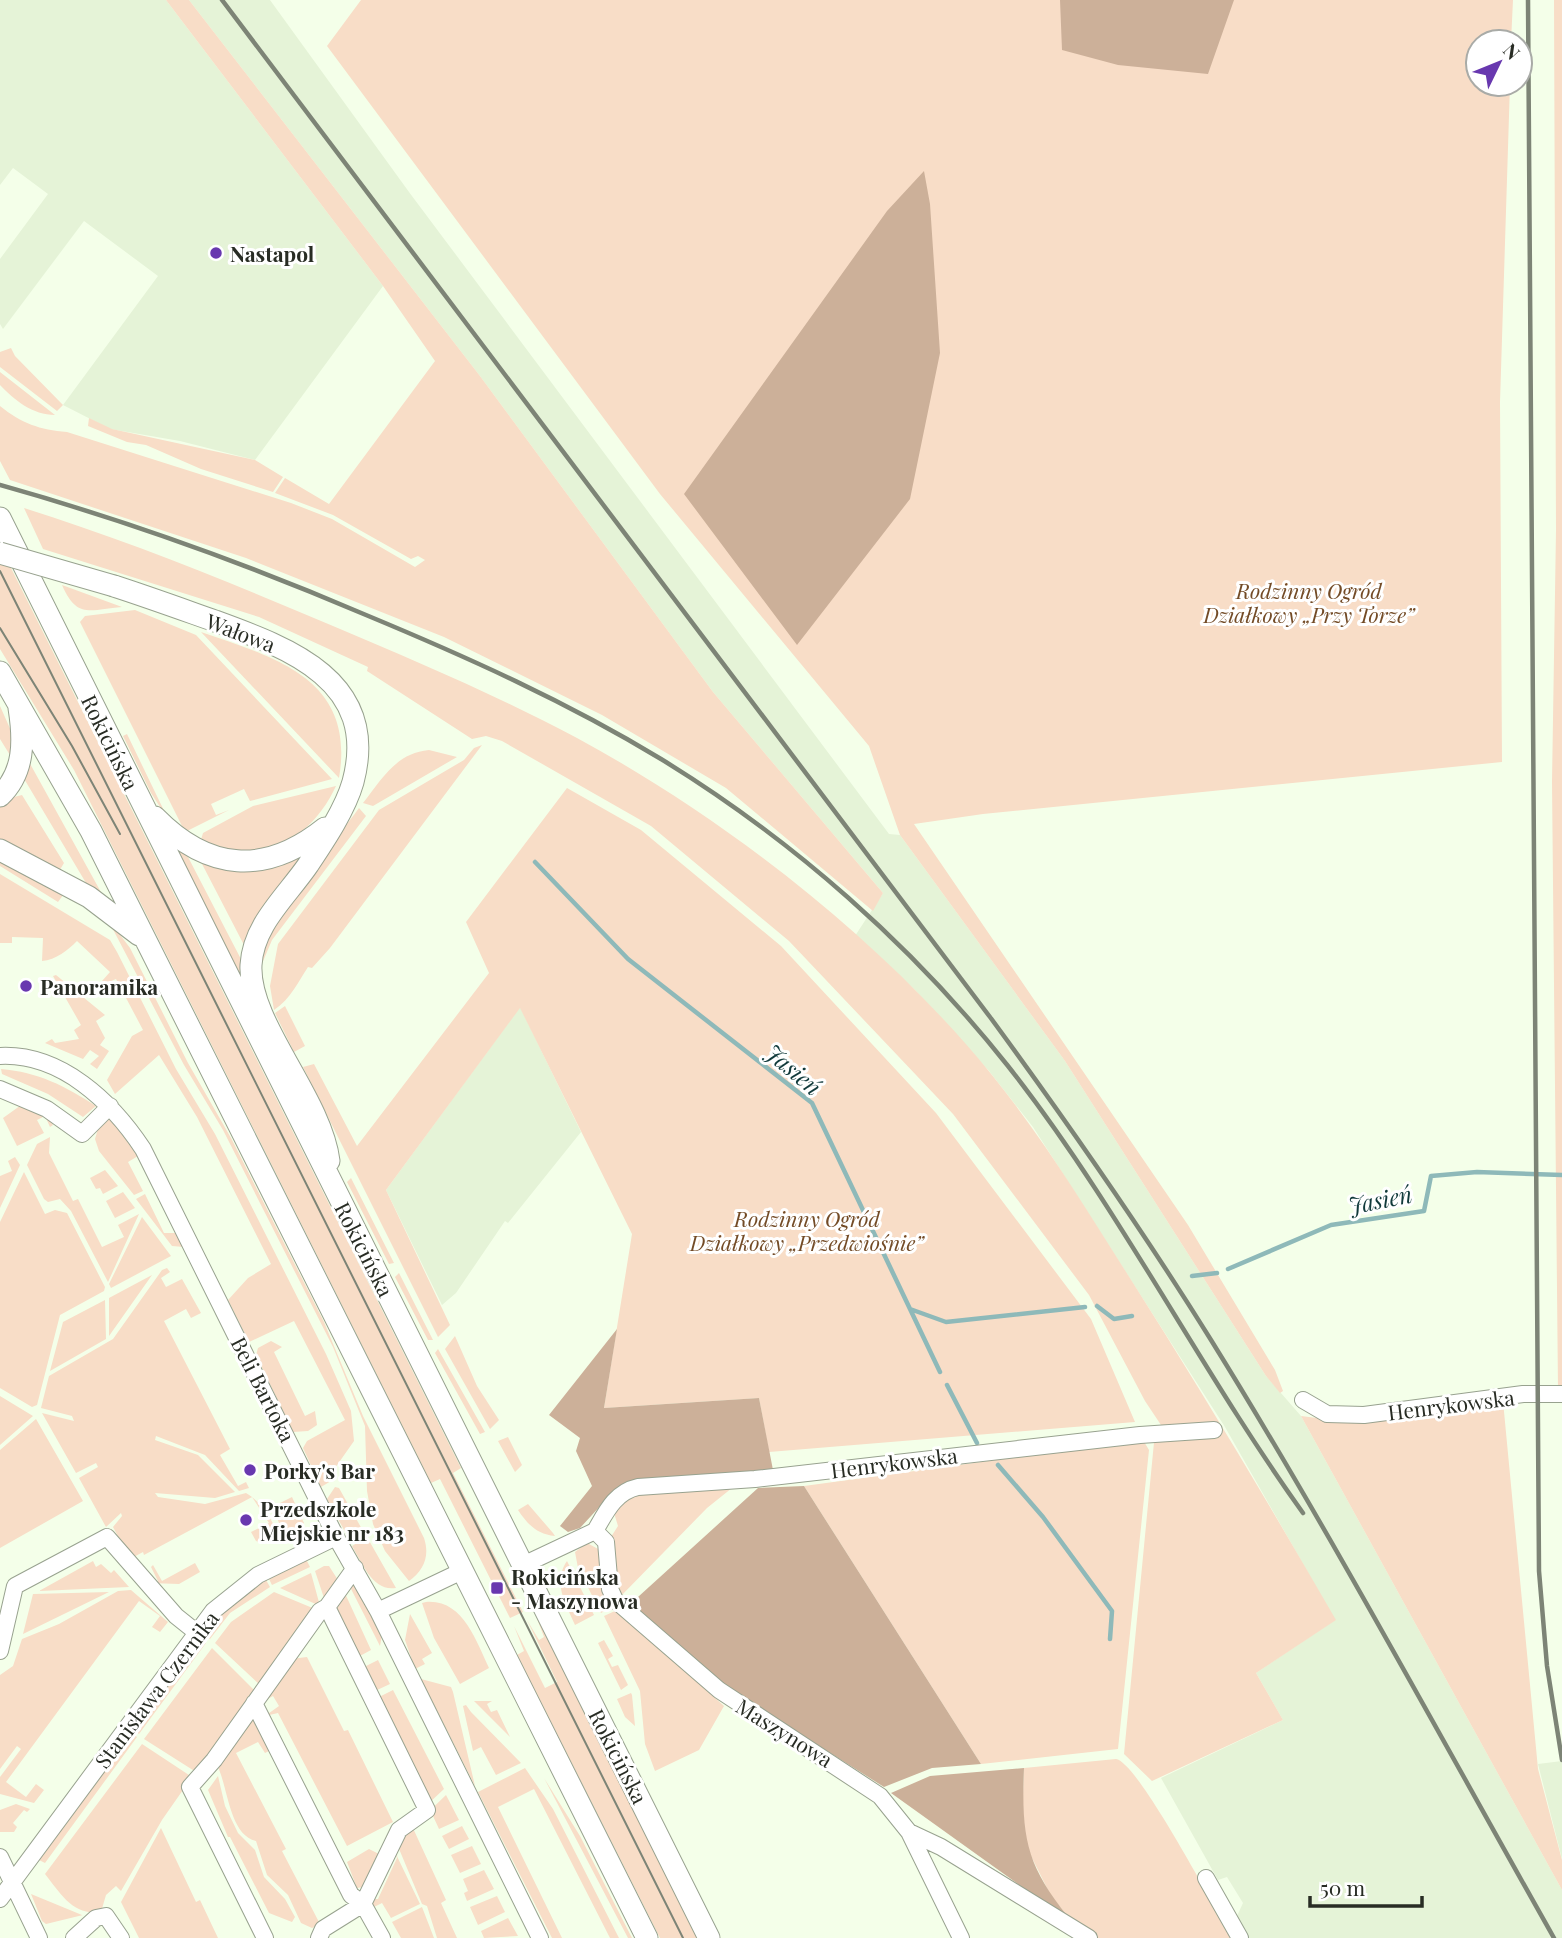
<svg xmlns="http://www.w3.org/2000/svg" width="1562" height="1938" font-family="'Playfair Display',serif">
<rect width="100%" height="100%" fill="#f4ffe9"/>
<!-- built -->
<path fill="#e5f3d7" d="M0,0H166L383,286L255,460L180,441L110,429L63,405L158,276L84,221L3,329L0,324V259L48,194L13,168L0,185Z
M189,0H270L409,192L889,834L900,835L1065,1061L1266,1376L1301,1416L1562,1890V1938H1249L1237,1916L1243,1903L1227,1877L1218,1880L1161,1778L1283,1720L1256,1673L1335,1620L1225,1427L1033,1127L989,1071L915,990L855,936L883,893L713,692L480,376Z
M520,1007L581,1132L508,1223L505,1221L456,1293L442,1305L386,1190Z
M1562,1761V1859L1538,1764Z"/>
<!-- green -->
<path fill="#f8ddc7" d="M166,0H189L480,376L713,692L883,893L873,911L726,788L602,715L444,637L246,558L10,480L0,461V406C21,423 40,430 67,432L291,503L332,519L415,567L425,560L418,556L411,559L333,515L275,493L285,478L329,504L435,361L383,286Z
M361,0H1513L1511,42H1478V84H1510L1500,402L1502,762L983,814L914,824L1188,1225L1275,1370L1283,1391L1280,1393L1266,1376L1065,1061L900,835L869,746L660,494L327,46Z
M1554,0H1562V1390H1558L1552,782L1556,530Z
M11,348L15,356L63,405L57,411L0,367V352Z
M0,372L55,415C33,415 14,400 0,385Z
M89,418L112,429L255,460L283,477L273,492L201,469L146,445L127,442L88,426Z
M24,508C129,541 232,583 333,626C416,661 498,696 577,738C727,819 885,943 992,1075C1043,1138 1085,1207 1128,1275C1200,1388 1269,1504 1336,1620L1256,1673L1283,1720L1152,1781L1124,1754L1155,1432L1170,1431L1161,1425L1145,1401L1089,1295L953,1114L789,941L651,826L502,741L486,736L472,739L367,671L368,667L259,617L43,549Z
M0,546L461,1468L453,1473L523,1612L510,1618L440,1479L431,1483L74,770L0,649Z
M62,585L122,607C89,610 77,619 62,585Z
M135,610L196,635L332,779L250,801L244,789L211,804L216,815L229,810L185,832L80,622L85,616Z
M201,632C276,658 356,679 339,778Z
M0,706L12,733L13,760L0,739Z
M127,734L169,821L151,793L123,736Z
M482,745L330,948L312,968L308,967C299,980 291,999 274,1010L270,986L278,944L379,810L464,760L474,748Z
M429,750L457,757L373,806L363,803C382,779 396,753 429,750Z
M28,760L102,894L89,888L23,777Z
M336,786C318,825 284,854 238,853C226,852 212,846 200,843L203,833L253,806Z
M567,788L641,830L781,946L936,1113L1091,1319L1135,1422L769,1452L759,1398L604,1408L632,1234L520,1008L386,1190L450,1325L438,1337L303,1067L314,1064L357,1146L489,973L466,922Z
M11,795L14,797L22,795L64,863L58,873L0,844V803Z
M359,808L366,816L272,940L261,966C255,930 336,840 359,808Z
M168,842L188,857L243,963V980L238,982Z
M310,850L244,945L201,862Z
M0,858L66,891L58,902L0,866Z
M0,874L110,940L117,952L176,1069L215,1134L326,1354L351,1411L354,1441L328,1478L331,1481L321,1487L303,1448L307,1441L345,1420L294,1321L249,1342L228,1300L248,1278L271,1264L197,1117L159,1055L115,1094L107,1080L132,1036L143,1030L116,979L104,984L102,981L110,972L77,941C68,950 56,960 42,961L43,938L12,937V943H0Z
M106,916L130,948L188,1063L231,1138L324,1322L363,1416L424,1538C430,1556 424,1570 409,1581L385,1551L373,1524L367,1491L365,1426L333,1347L223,1130L184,1065Z
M56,975L105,1015L96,1021L105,1038L100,1045L109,1051L97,1069L90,1064L99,1056L90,1050L83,1059L45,1043L52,1039L55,1043L79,1039L74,1030L81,1025L53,976Z
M285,1006L305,1046L294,1052L275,1013Z
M1,1069C38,1072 65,1086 96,1106L83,1117L48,1094L2,1074Z
M24,1103L47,1113L53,1125L50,1127L45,1116L37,1120L44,1133L17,1146L3,1118Z
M109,1116L138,1156L128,1162L143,1191L134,1195L99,1151L95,1139L100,1122Z
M50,1137L49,1153L73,1201L78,1199L102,1247L124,1237L118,1225L139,1214L108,1282L71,1211L60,1199L48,1202L44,1199L27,1165L37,1144Z
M15,1157L20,1165L0,1208V1176L12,1171L8,1161Z
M105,1170L118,1186L103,1194L100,1188L96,1189L90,1178Z
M24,1172L45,1214L55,1210L67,1213L105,1287L104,1291L60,1315L37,1405L32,1407L0,1388V1222Z
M351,1178L394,1263L389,1264L347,1182Z
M123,1192L135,1208L115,1218L106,1201Z
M145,1194L164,1233H177L184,1247L172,1246L136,1199Z
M142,1217L171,1256L111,1288L109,1284Z
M167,1268L170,1272L161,1278L166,1287L182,1279L201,1313L191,1318L186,1309L164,1321L230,1449L220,1455L238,1486L246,1482L249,1488L239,1491L205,1455L156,1436L155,1440L198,1455L235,1492L215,1498L155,1493L158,1497L205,1504L246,1493C264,1504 271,1519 280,1537L264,1544L256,1541L251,1532L269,1523L252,1497L144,1555L143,1552L130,1559L113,1527L122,1516L121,1513L106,1527L79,1478L98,1467L96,1463L76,1473L42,1413L74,1421L72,1416L41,1408L49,1376L113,1339L162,1270Z
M399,1273L433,1340H428L395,1277Z
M152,1275L109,1336V1298Z
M105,1300L106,1339L50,1371L63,1322Z
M455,1336L477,1386L499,1420L490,1429L445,1349Z
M271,1341L282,1347L274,1352L305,1416L315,1411L317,1425L308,1431L293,1432L256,1355L258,1348Z
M438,1349L485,1432L480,1434L435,1353Z
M0,1396L33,1416L0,1445Z
M1503,1401L1538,1769L1562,1860V1890L1301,1416L1341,1421Z
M36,1419L83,1501L0,1548V1450Z
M508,1437L522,1465L515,1472L498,1441Z
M1143,1440L1149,1450L1118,1749L981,1764L804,1486Z
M335,1487L339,1488L363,1531L349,1539L327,1499Z
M732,1488L707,1508L620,1597L609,1540L618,1526L614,1513L633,1494Z
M292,1497L304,1523L302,1527L284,1534L272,1507Z
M528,1504L553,1533L555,1536C537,1534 528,1525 518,1510Z
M367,1537L396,1588C373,1592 362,1563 352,1546Z
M587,1543L600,1550L614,1606L601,1613L578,1568L575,1552Z
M306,1559L310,1567L272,1585L269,1579Z
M93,1561L96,1567L101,1564L111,1573L114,1570L129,1587L39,1591Z
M567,1561L594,1615L575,1625C566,1604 552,1583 567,1561Z
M195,1563L200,1572L179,1584L150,1583L158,1581L151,1567L153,1565L162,1581Z
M324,1566H329L338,1580L324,1598L315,1571Z
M311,1573L320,1606L280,1588Z
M266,1580L270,1587L230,1613L210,1639L202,1634L217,1616Z
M348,1583L355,1584L382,1635L380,1646Z
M343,1589L371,1650L358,1657L333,1606Z
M131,1590L168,1622L160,1632L152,1627L160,1616L139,1601L6,1782L26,1797L36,1784L44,1790L34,1803L0,1794V1777L21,1749L17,1746L0,1769V1675L13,1666L22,1639L59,1624L118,1591Z
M109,1592L23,1634L33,1594Z
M274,1592L315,1609L260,1685L215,1643L231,1622Z
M426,1602C463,1599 476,1641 489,1668L460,1684L434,1638L422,1603Z
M617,1610L724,1706L699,1750L655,1771L645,1744L640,1691L604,1616Z
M410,1614L432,1653L422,1659L425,1664L415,1669L405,1640Z
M536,1616L697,1938H660L517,1655L524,1651L514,1626L545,1688L557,1682L527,1620L539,1640L544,1637Z
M199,1638L206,1643L139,1734L133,1729Z
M604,1640L613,1656L608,1659L612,1667L618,1665L628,1685L621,1690L598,1643Z
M212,1648L255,1691L196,1772L144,1739Z
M307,1657L344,1731L348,1730L393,1822L347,1846L278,1713L265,1716L279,1706L273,1696L264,1701L291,1659Z
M378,1660L390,1684L375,1691L364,1667Z
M421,1679L451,1687L453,1692L475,1786Z
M393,1690L444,1789L428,1804L379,1697Z
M631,1693L632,1695L635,1726L625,1717L617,1699Z
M474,1701H492L487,1704L491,1712L497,1710L510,1737Z
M466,1705L471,1712L521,1763L496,1775L481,1747L473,1751L463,1706Z
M253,1714L273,1749L265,1753L258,1742L236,1753L286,1849L282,1851L320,1924L312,1928L301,1923L288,1895L267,1875L256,1841C229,1835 228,1786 217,1765Z
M130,1732L137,1737L45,1863L39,1860Z
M142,1744L192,1777L162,1820L121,1891L116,1886L106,1895L101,1912C73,1916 61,1894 45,1874Z
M1116,1759C1138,1762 1216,1911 1232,1938H1097L1075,1925L1051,1896L1028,1850L1022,1820L1024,1768Z
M525,1768L553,1809L619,1938H610L534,1789L498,1807L562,1938H552L478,1792Z
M218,1776L225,1806L238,1833L255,1850L264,1877L285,1899L295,1917L292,1922L269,1913L230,1837H228L208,1790Z
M544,1778L580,1836L632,1938H628Z
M446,1795L459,1820L439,1829L433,1816L415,1825Z
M16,1804L30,1809L27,1812L24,1810L13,1823L17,1827L14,1832H0V1810Z
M412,1826L446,1900L441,1903L457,1938H437L427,1906L422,1904L397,1844Z
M462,1826L469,1839L449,1849L442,1836Z
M161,1828L196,1902L200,1900L218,1938H139L121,1902Z
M472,1846L481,1864L460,1873L451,1855Z
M369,1849L379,1854L364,1887L357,1888L347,1862Z
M394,1850L420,1904L391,1918L382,1903L370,1909L371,1899H378L397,1858Z
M484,1870L494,1889L467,1901L464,1893L468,1891L463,1879Z
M31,1894L82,1915H83L46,1924L42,1921Z
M497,1896L505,1912L478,1925L470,1907Z
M422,1907L434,1938H401L392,1922Z
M508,1918L518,1936L484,1938L481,1931Z"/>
<!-- forest -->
<path fill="#ccb099" d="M1060,0H1234L1208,74L1118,65L1062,50Z
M924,171L930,204L940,353L910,499L797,645L684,494L887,211Z
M617,1329L604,1408L759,1398L773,1470L636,1480L614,1491L580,1528L568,1532L560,1526L592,1486L576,1451L580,1438L549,1415Z
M804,1486L981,1764L932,1768L884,1787L729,1689L634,1607L638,1597L758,1488Z
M1024,1768C1021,1841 1027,1868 1075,1925L891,1793L930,1776Z"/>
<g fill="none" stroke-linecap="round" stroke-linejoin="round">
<!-- stream -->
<path stroke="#8eb9b9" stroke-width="4.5" d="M535,862L628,959L812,1103L940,1372
M1228,1269L1331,1225L1424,1211L1431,1176L1477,1172L1562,1175
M1192,1276L1217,1273
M1097,1306L1114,1319L1132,1316
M910,1309L946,1322L1085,1307
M947,1385L977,1443
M998,1465L1043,1517L1112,1611L1110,1639"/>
<!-- street casing -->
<g stroke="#98a28f" stroke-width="18">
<path id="street" d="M0,1056C61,1053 112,1102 143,1149L336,1537L378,1611L540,1938
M0,1089L47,1109L82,1134L110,1106
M1303,1400L1327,1414L1364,1415L1523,1394H1562
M595,1531L606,1542L610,1589L615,1600L719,1690L880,1796L909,1832L941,1847L1089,1938
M595,1531C606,1512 615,1492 638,1487L755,1479L1140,1435L1214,1430
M523,1565L595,1531
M378,1611L462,1571
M0,1651L15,1586L107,1537L176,1616L196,1632
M254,1703L351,1895L363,1904L399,1830L427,1810L327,1607
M909,1832L961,1938
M0,1857L39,1938
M1206,1878L1240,1938
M0,1899L213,1611L258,1575L336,1537
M74,1938L96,1918L106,1916L121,1938
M265,1938L190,1787L214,1760L320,1611L327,1607L355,1568
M319,1938L323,1929L363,1904L382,1938"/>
</g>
<!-- secondary casing -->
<g stroke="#98a28f" stroke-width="23">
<path id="secondary" d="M0,518L709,1938
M114,586C148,597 181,609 215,621C289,648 380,681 353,782C345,810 324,841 308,865C286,897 253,925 251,965C248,1023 321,1097 329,1161
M0,672L91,831L647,1938
M0,796C25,772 24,740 19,708
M155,817C208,871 265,876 325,828
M0,850L89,897L139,935"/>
</g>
<!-- street -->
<use href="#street" stroke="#fff" stroke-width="16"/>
<!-- secondary -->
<use href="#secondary" stroke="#fff" stroke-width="21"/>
<!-- tram -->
<path stroke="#7d8476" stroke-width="2" d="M0,571L683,1938
M0,628L72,746L120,834"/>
<!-- rail -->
<path stroke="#7d8476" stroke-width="4.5" d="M222,0L990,1017C1067,1122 1142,1229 1211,1340C1332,1535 1441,1738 1554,1938
M1528,0L1539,1571L1547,1666L1562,1760
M0,485C125,520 247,564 366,615C467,657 567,702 661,759C793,840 912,945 1008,1066C1119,1207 1199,1368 1303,1513"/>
<!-- secondary-bridge casing -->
<g stroke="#98a28f" stroke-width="23" stroke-linecap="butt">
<path id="secondary-bridge" d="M0,553L114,586"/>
</g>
<!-- secondary-bridge -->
<use href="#secondary-bridge" stroke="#fff" stroke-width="21"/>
</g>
<!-- markers -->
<g fill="#6838af" stroke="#fff" stroke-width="2.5">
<circle cx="216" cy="253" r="7"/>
<circle cx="26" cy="986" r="7"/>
<circle cx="250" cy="1470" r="7"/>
<circle cx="246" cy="1520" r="7"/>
<rect x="490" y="1581" width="14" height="14" rx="3.5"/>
</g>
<g text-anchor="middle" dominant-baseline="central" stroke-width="6" stroke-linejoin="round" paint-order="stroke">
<!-- poi labels -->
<g font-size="21" font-weight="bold" fill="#282c24" stroke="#fff" text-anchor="start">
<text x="230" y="253">Nastapol</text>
<text x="40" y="986">Panoramika</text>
<text x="264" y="1470">Porky's Bar</text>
<text x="260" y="1508">Przedszkole<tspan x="260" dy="24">Miejskie nr 183</tspan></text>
<text x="511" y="1576">Rokicińska<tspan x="511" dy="24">- Maszynowa</tspan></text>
</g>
<!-- park labels -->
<g font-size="21" font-style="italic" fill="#734b26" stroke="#fff">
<text x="1309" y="590">Rodzinny Ogród<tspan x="1309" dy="24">Działkowy „Przy Torze”</tspan></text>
<text x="807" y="1218">Rodzinny Ogród<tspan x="807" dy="24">Działkowy „Przedwiośnie”</tspan></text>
</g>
<!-- street labels -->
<g font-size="21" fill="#282c24" stroke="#fff">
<text transform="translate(241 632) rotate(21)">Wałowa</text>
<text transform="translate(111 742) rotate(64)">Rokicińska</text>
<text transform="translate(365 1249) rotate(63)">Rokicińska</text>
<text transform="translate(264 1389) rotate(63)">Beli Bartoka</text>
<text transform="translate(1451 1404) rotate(-7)">Henrykowska</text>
<text transform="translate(894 1462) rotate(-7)">Henrykowska</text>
<text transform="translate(156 1689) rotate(-53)">Stanisława Czernika</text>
<text transform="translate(785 1732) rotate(32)">Maszynowa</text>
<text transform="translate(619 1756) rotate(63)">Rokicińska</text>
</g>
<!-- water labels -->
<g font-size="23" font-style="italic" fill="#113a3b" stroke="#fff">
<text transform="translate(794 1069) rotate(40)">Jasień</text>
<text transform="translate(1380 1199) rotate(-11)">Jasień</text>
</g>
</g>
<!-- north arrow -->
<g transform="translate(1499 63) rotate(47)"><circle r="33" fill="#ffffff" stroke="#a9aba7" stroke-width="2"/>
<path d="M0-5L12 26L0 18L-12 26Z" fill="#6838af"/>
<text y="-10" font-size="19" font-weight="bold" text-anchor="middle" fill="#282c24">N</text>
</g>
<!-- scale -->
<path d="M1310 1896v10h112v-10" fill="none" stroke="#282c24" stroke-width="3.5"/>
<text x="1320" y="1896" font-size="21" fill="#282c24" stroke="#ffffff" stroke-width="5" paint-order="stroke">50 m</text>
</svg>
